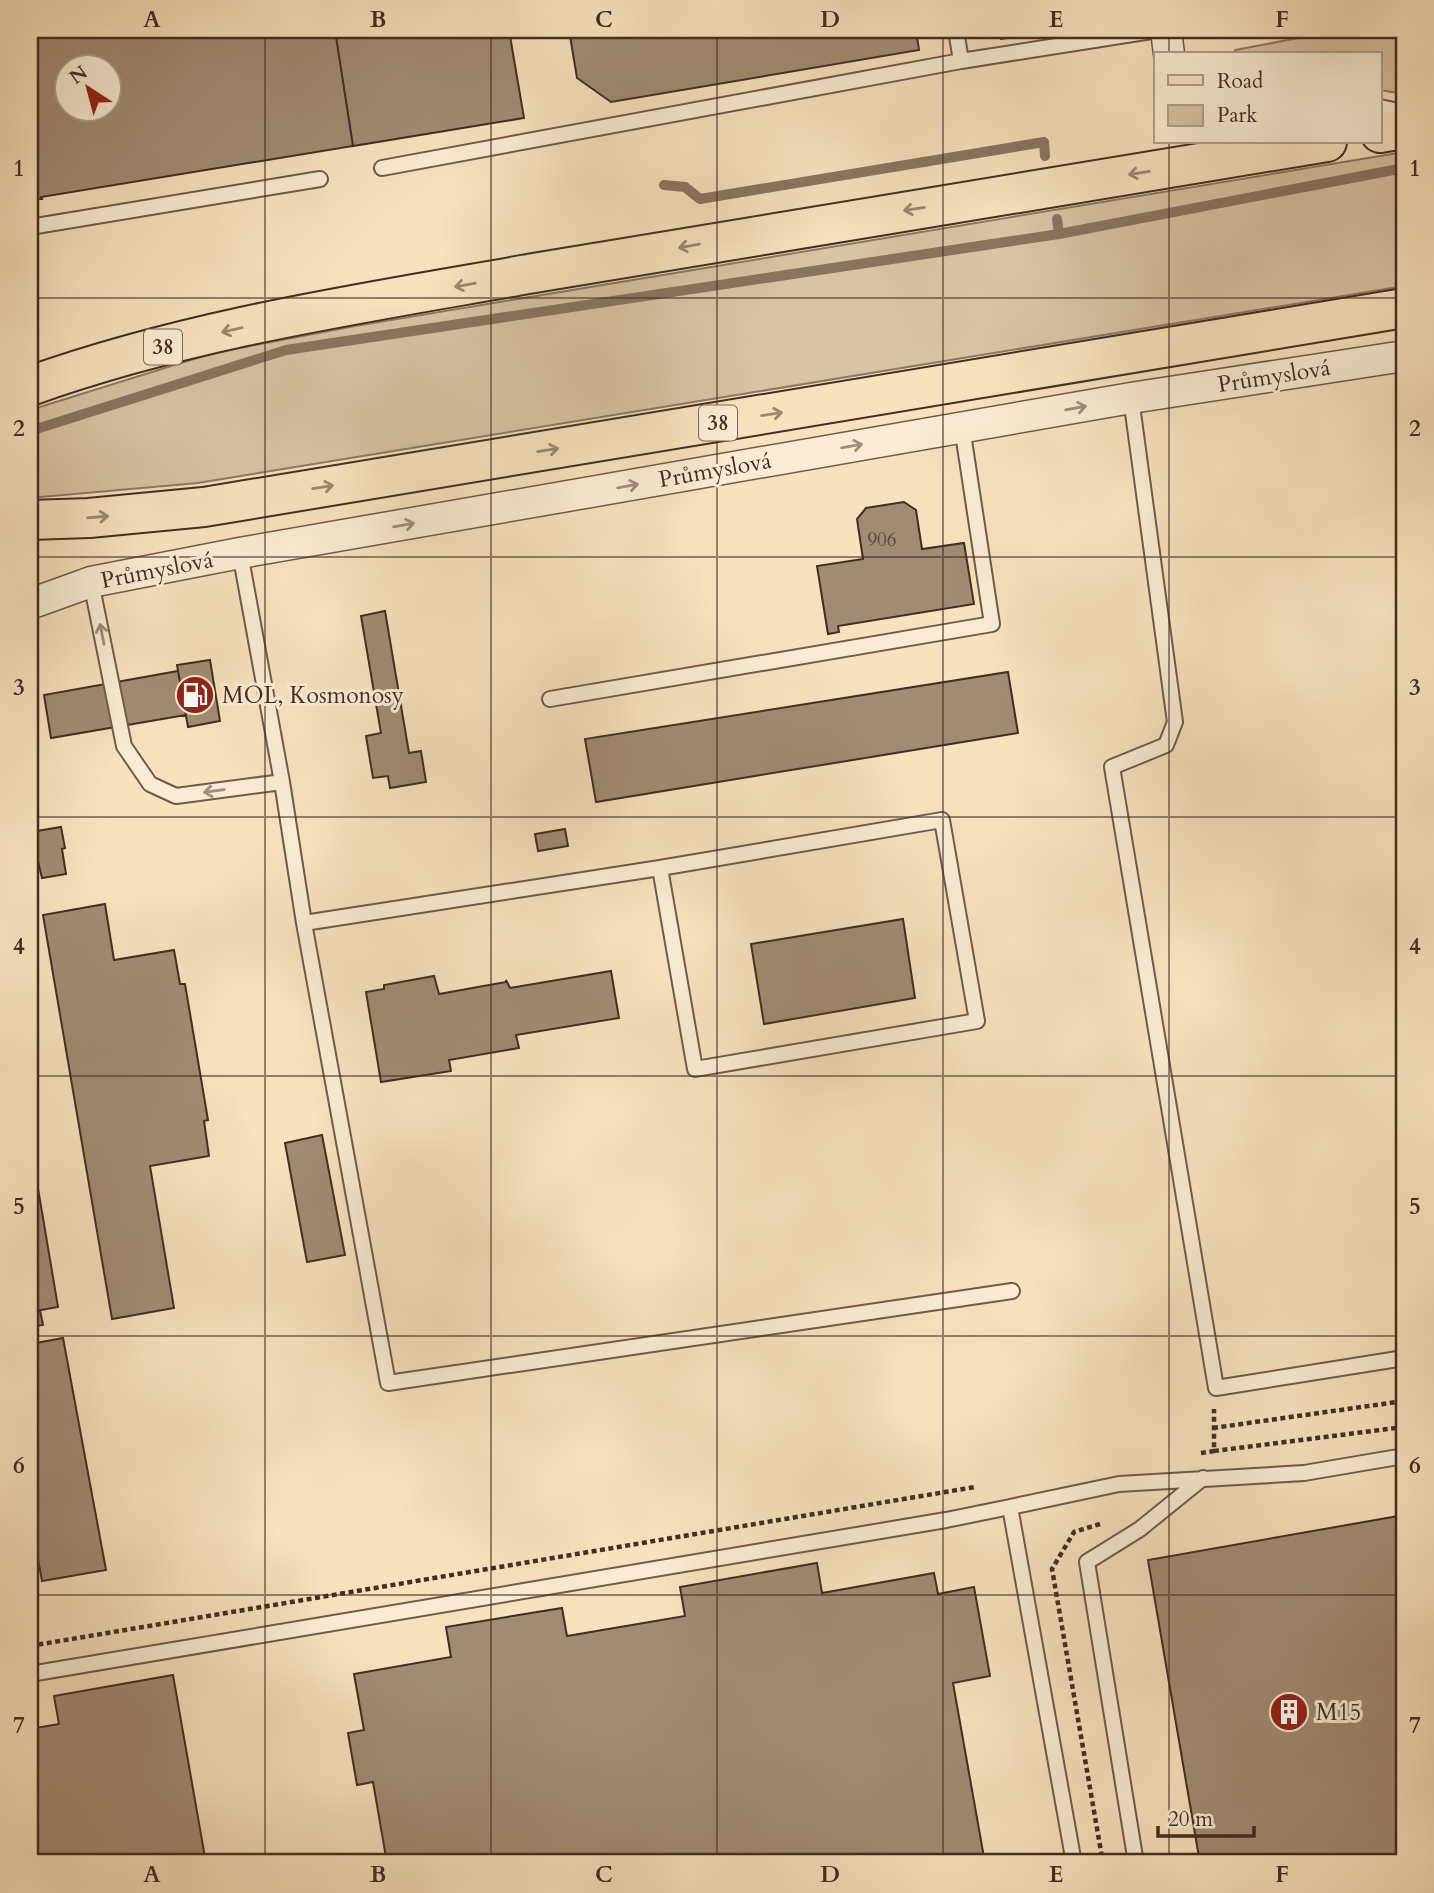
<svg xmlns="http://www.w3.org/2000/svg" width="1434" height="1893" font-family="Cardo,serif">
<rect width="100%" height="100%" fill="#f7e2bd"/>
<filter id="stains"><feTurbulence type="fractalNoise" baseFrequency=".00286" numOctaves="4"/><feColorMatrix values="0 0 0 0 .2 0 0 0 0 .09 0 0 0 0 .02 0 0 0 .5 -.17"/></filter>
<radialGradient id="worn" r=".72"><stop offset=".6" stop-color="#630" stop-opacity="0"/><stop offset="1" stop-color="#630" stop-opacity=".3"/></radialGradient>
<!-- green -->
<path fill="#d8c3a3" stroke="#8e7863" stroke-width="2" d="M1308,30H1404V94L1380,90V54H1235V50L1309,36Z
M1404,152V286L198,483L30,498V410L213,353L355,326Z"/>
<g fill="none" stroke-linecap="round" stroke-linejoin="round">
<!-- stream -->
<path stroke="#8a7460" stroke-width="10" d="M664,185L685,187L700,199L1044,142L1045,156
M1057,219L1059,234
M30,431L286,350L1059,234L1404,168"/>
</g>
<!-- building -->
<path fill="#a18b73" stroke="#432c23" stroke-width="2" fill-rule="evenodd" d="M30,30H335L353,146L41,197L42,199L33,200L30,182ZM66,66H108V108H66Z
M335,30H509L524,118L353,146Z
M569,30H916L919,50L611,102L577,78Z
M999,30H1049V32L1001,39Z
M904,502L916,510L922,549L964,543L974,604L838,626L839,632L828,634L817,566L863,559L857,519L866,508Z
M385,611L409,753L421,751L426,782L390,788L388,776L373,778L366,736L381,733L361,616Z
M210,660L220,721L188,727L177,665Z
M178,671L186,715L51,738L44,695Z
M1008,672L1018,733L596,802L585,739Z
M61,827L65,848L62,849L66,874L42,878L31,832Z
M565,829L568,846L538,851L535,834Z
M105,904L114,960L174,950L180,984H185L208,1120L204,1121L209,1156L150,1166L174,1308L112,1319L43,915Z
M903,919L915,998L764,1024L751,944Z
M611,971L619,1018L516,1035L519,1048L449,1060L451,1071L381,1082L366,992L384,989V985L434,976L439,994L506,982V980L510,988Z
M322,1135L345,1255L307,1262L285,1143Z
M30,1141L58,1307L30,1312Z
M40,1310L43,1325L30,1327V1312Z
M63,1338L106,1570L42,1581L30,1515V1344Z
M1404,1515V1863H1200L1148,1560Z
M817,1563L822,1593L934,1573L938,1594L974,1587L990,1676L953,1683L985,1863H387L373,1782L357,1785L348,1733L364,1730L354,1674L451,1657L446,1627L562,1608L567,1636L685,1616L680,1587Z
M173,1675L206,1863H30V1729L59,1724L54,1696Z"/>
<g fill="none" stroke-linecap="round" stroke-linejoin="round">
<!-- lane casing -->
<g stroke="#705a4a" stroke-width="18">
<path id="lane" d="M961,61L1158,30
M1380,107L1404,112
M382,168L961,61L956,30
M30,227L320,179
M1131,398L1175,722L1166,745L1112,767L1216,1388L1404,1358
M240,553L282,782L304,923L388,1383L1012,1291
M91,582L124,746L150,784L176,796L282,782
M550,699L992,624L962,427
M304,923L660,868L942,820L977,1021L695,1069L660,868
M30,1674L946,1520L1010,1507
M1074,1863L1010,1507L1119,1484L1304,1473L1404,1456
M1136,1863L1087,1562L1140,1529L1203,1478"/>
</g>
<!-- street casing -->
<g stroke="#705a4a" stroke-width="33">
<path id="street" d="M1166,30L1169,54
M30,604L91,582L240,553L1131,398L1404,356"/>
</g>
<!-- primary casing -->
<g stroke="#432c23" stroke-width="42">
<path id="primary" d="M1380,133L1404,129
M30,386C192,328 365,303 534,273C798,227 1063,187 1327,142
M30,520L89,518L204,507L1404,308"/>
</g>
<!-- path -->
<path stroke="#432c23" stroke-width="4.5" stroke-dasharray="5 3.5" stroke-linecap="butt" d="M1213,1428L1404,1401
M1214,1451L1404,1427
M1201,1453L1214,1451V1409
M1100,1524L1074,1532L1052,1569L1103,1863
M30,1646L975,1487"/>
<!-- lane -->
<use href="#lane" stroke="#faecd4" stroke-width="14"/>
<!-- street -->
<use href="#street" stroke="#faecd4" stroke-width="30"/>
<!-- primary -->
<use href="#primary" stroke="#f7e2bd" stroke-width="38"/>
</g>
<!-- one-way arrows -->
<defs><path id="oneway-shaft" d="M-6 0H5M1.5-3L5.5 0L1.5 3" fill="none" stroke-width="1.6" stroke-linecap="round" stroke-linejoin="round" transform="scale(1.75)"/></defs>
<g stroke="#9d8770">
<use href="#oneway-shaft" transform="translate(1139 173) rotate(171)"/>
<use href="#oneway-shaft" transform="translate(914 209) rotate(171)"/>
<use href="#oneway-shaft" transform="translate(689 246) rotate(170)"/>
<use href="#oneway-shaft" transform="translate(465 285) rotate(170)"/>
<use href="#oneway-shaft" transform="translate(232 330) rotate(167)"/>
<use href="#oneway-shaft" transform="translate(772 414) rotate(-9)"/>
<use href="#oneway-shaft" transform="translate(548 450) rotate(-9)"/>
<use href="#oneway-shaft" transform="translate(323 487) rotate(-9)"/>
<use href="#oneway-shaft" transform="translate(98 517) rotate(-5)"/>
</g>
<g stroke="#9e8c7c">
<use href="#oneway-shaft" transform="translate(1076 408) rotate(-10)"/>
<use href="#oneway-shaft" transform="translate(852 446) rotate(-10)"/>
<use href="#oneway-shaft" transform="translate(628 486) rotate(-10)"/>
<use href="#oneway-shaft" transform="translate(404 525) rotate(-10)"/>
<use href="#oneway-shaft" transform="translate(102 634) rotate(-101)"/>
<use href="#oneway-shaft" transform="translate(214 791) rotate(172)"/>
</g>
<!-- grid -->
<path fill="none" stroke="#432c23" stroke-width="2" stroke-opacity="0.55" d="M265,30V1863M491,30V1863M717,30V1863M943,30V1863M1169,30V54M1169,142V1863M30,298H1404M30,557H1404M30,817H1404M30,1076H1404M30,1336H1404M30,1595H1404"/>
<!-- icons -->
<defs>
<g id="fuel-disc" transform="scale(2.0125)"><circle r="9.5" fill="#8f2418" stroke="#faecd4"/><path d="M-5.5-6h7V0h2V4h1.3V-2.5L3-4.5l.8-.8L6-3V5H2.5V1h-1V6h-7ZM-4.2-4.7v3.2H.2V-4.7Z" fill="#fff"/></g>
<g id="building-disc" transform="scale(2.0125)"><circle r="9.5" fill="#8f2418" stroke="#faecd4"/><path d="M-4-6H4V6H1V3H-1V6H-4ZM-2.5-4.3h1.7v1.8h-1.7ZM.8-4.3h1.7v1.8H.8ZM-2.5-1h1.7V.8h-1.7ZM.8-1h1.7V.8H.8Z" fill="#fff"/></g>
</defs>
<g fill-rule="evenodd">
<use href="#fuel-disc" x="195" y="695"/>
<use href="#building-disc" x="1289" y="1712"/>
</g>
<g text-anchor="middle" dominant-baseline="central" stroke-width="6" stroke-linejoin="round" paint-order="stroke">
<!-- number labels -->
<g font-size="19" fill="#5a4437">
<text x="882" y="540">906</text>
</g>
<!-- shield labels -->
<g fill="#faecd4" stroke="#7a6658" stroke-width="2">
<rect x="144" y="329.5" width="38" height="35" rx="5"/>
<rect x="699" y="405.5" width="38" height="35" rx="5"/>
</g>
<g font-size="21" font-weight="bold" fill="#432c23">
<text x="163" y="347">38</text>
<text x="718" y="423">38</text>
</g>
<!-- street labels -->
<g font-size="23" fill="#432c23" stroke="#faecd4">
<text transform="translate(1274 376) rotate(-9)">Průmyslová</text>
<text transform="translate(715 470) rotate(-10)">Průmyslová</text>
<text transform="translate(157 570) rotate(-11)">Průmyslová</text>
</g>
<!-- poi labels -->
<g font-size="23" fill="#432c23" stroke="#faecd4" text-anchor="start">
<text x="222" y="695">MOL, Kosmonosy</text>
<text x="1316" y="1712">M15</text>
</g>
</g>
<!-- margin -->
<rect width="1434" height="1893" fill="none" stroke="#f7e2bd" stroke-width="77"/>
<!-- legend -->
<rect x="1154" y="52" width="228" height="91" fill="#faecd4" stroke="#b19f8d" stroke-width="2"/>
<rect x="1168" y="75" width="35" height="10" fill="#f7e2bd" stroke="#b19f8d" stroke-width="2"/>
<text x="1217" y="88" font-size="21" fill="#432c23">Road</text>
<rect x="1168" y="105" width="35" height="21" fill="#d8c3a3" stroke="#b19f8d" stroke-width="2"/>
<text x="1217" y="122" font-size="21" fill="#432c23">Park</text>
<!-- north arrow -->
<g transform="translate(88 88) rotate(324)"><circle r="33" fill="#faecd4" stroke="#b19f8d" stroke-width="2"/>
<path d="M0-5L12 26L0 18L-12 26Z" fill="#8f2418"/>
<text y="-10" font-size="19" font-weight="bold" text-anchor="middle" fill="#432c23">N</text>
</g>
<!-- scale -->
<path d="M1158 1826v10h96v-10" fill="none" stroke="#432c23" stroke-width="3.5"/>
<text x="1168" y="1826" font-size="21" fill="#432c23" stroke="#faecd4" stroke-width="5" paint-order="stroke">20 m</text>
<rect x="38" y="38" width="1358" height="1816" fill="none" stroke="#432c23" stroke-width="2.5"/>
<g font-size="23" text-anchor="middle" font-weight="bold" fill="#432c23">
<text x="152" y="27">A</text>
<text x="378" y="27">B</text>
<text x="604" y="27">C</text>
<text x="830" y="27">D</text>
<text x="1056" y="27">E</text>
<text x="1282" y="27">F</text>
<text x="19" y="176">1</text>
<text x="1415" y="176">1</text>
<text x="19" y="436">2</text>
<text x="1415" y="436">2</text>
<text x="19" y="695">3</text>
<text x="1415" y="695">3</text>
<text x="19" y="954">4</text>
<text x="1415" y="954">4</text>
<text x="19" y="1214">5</text>
<text x="1415" y="1214">5</text>
<text x="19" y="1473">6</text>
<text x="1415" y="1473">6</text>
<text x="19" y="1733">7</text>
<text x="1415" y="1733">7</text>
<text x="152" y="1882">A</text>
<text x="378" y="1882">B</text>
<text x="604" y="1882">C</text>
<text x="830" y="1882">D</text>
<text x="1056" y="1882">E</text>
<text x="1282" y="1882">F</text>
</g>
<rect width="100%" height="100%" filter="url(#stains)"/>
<rect width="100%" height="100%" fill="url(#worn)"/>
</svg>
